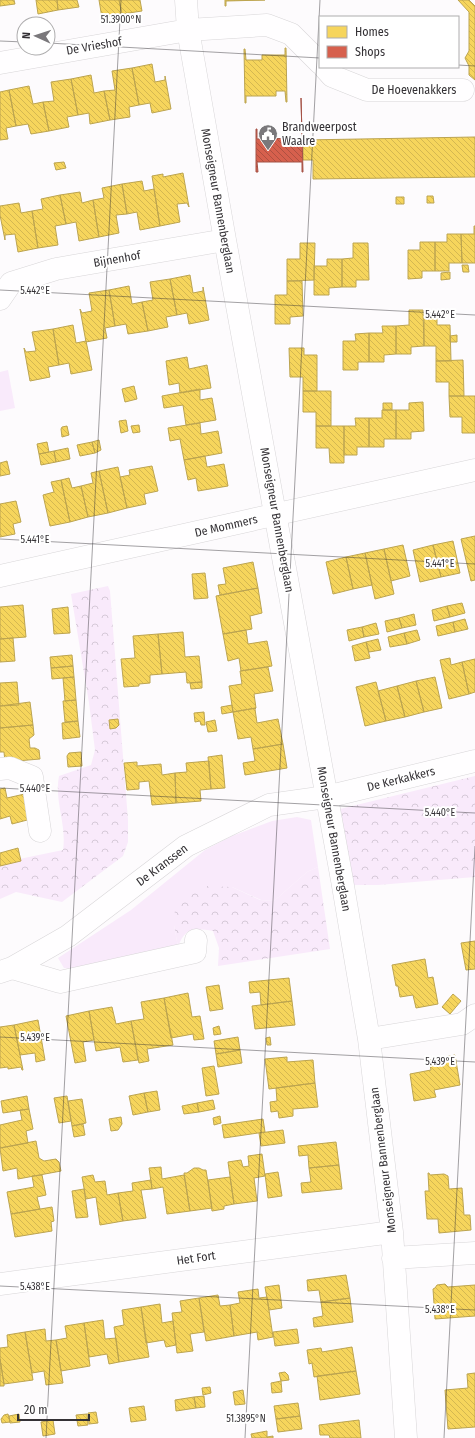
<svg xmlns="http://www.w3.org/2000/svg" width="475" height="1438" font-family="'Fira Sans Condensed',sans-serif">
<defs>
<pattern id="forest-crowns" width="20" height="18" patternUnits="userSpaceOnUse"><rect width="20" height="18" fill="#f9eafb"/><path d="M2 6a3 3 0 1 1 6 0M12 15a3 3 0 1 1 6 0" fill="none" stroke="#d6c9d8"/></pattern>
<pattern id="homes-back-hatch" width="6" height="6" patternUnits="userSpaceOnUse"><rect width="6" height="6" fill="#f6d55c"/><path d="M-1 5l2 2M0 0l6 6M5-1l2 2" fill="none" stroke="#d4b751"/></pattern>
<pattern id="shops-back-hatch" width="6" height="6" patternUnits="userSpaceOnUse"><rect width="6" height="6" fill="#d6604d"/><path d="M-1 5l2 2M0 0l6 6M5-1l2 2" fill="none" stroke="#ae5041"/></pattern>
</defs>
<rect width="100%" height="100%" fill="#fdfbfd"/>
<!-- green -->
<path fill="#f9eafb" d="M8,370L15,408L0,411V372Z
M297,817L311,820L318,867L307,872L274,901L261,900L232,887L174,925L178,947L76,970L64,968L58,958L131,910L205,850L232,836L272,821Z"/>
<!-- forest -->
<path fill="url(#forest-crowns)" d="M108,586L110,591L128,820V842L123,856L62,902L16,892L0,899V863L63,850C67,825 54,801 59,776L91,765L95,750L89,703L71,594Z
M475,776V877L378,885H352L343,841L340,809Z
M318,867L330,949L218,966L219,948L213,931C195,928 185,927 178,947L174,925L175,907L183,898L207,886L232,887L260,900L274,901L307,872Z"/>
<!-- homes -->
<path fill="url(#homes-back-hatch)" stroke="#bca450" d="M0,0H14L15,4L0,6Z
M36,0H57L58,10L38,14Z
M57,0H77L79,7L58,10Z
M99,0H119L122,14L102,18Z
M119,0H140L142,11L122,14Z
M225,0H265L226,1V6H225Z
M458,0H469L475,6V80L469,75V66L465,58L469,51V12Z
M285,48H286L287,102H286L285,91H276V96H246V103H245L244,49H245L246,60H262V55H285Z
M152,64L155,82L165,80V76L171,109L152,113L150,103L139,105L132,68Z
M132,68L139,105L129,107L130,117L110,120L104,91L115,90L112,71Z
M91,75L94,93L104,91L110,120L90,124L89,113L78,115L71,79Z
M71,79L78,115L67,117L69,127L49,131L43,102L54,101L51,82Z
M29,86L33,104L43,102L49,131L31,134L28,124L16,126L9,90Z
M9,90L16,126L6,128L8,139L0,140V92Z
M475,137V177L313,179V160H303V140Z
M64,162L66,168L56,170L54,163Z
M183,173L189,207L187,203L177,204L180,222L160,226L152,176L163,174V177Z
M142,181L144,191L154,189L160,226L140,230L137,212L127,214L122,184Z
M122,184L127,214L116,215L119,233L99,237L93,200L104,198L102,188Z
M80,192L82,203L93,200L99,237L79,241L76,222L66,224L60,195Z
M60,195L66,224L55,226L58,245L38,248L32,211L43,209L41,199Z
M427,196H433L434,203H427Z
M396,197H404V204H396Z
M19,203L21,213L32,211L38,248L18,252L15,234L5,235V240L0,215V206Z
M474,226H475V263H462L461,234H474Z
M447,234H461L462,263H449V271H435V242H447Z
M420,242H435V271H422V278L408,279V250H420Z
M300,243H315L314,280L287,281V259H300Z
M353,243H368L369,280H356V287H342V259L353,258Z
M327,259H342V287L329,288V295H314V266H327Z
M462,265H468L469,272H463Z
M450,272V279L441,280V273Z
M190,275L193,293L203,291V287L209,320L189,324L187,313L177,315L170,279Z
M170,279L177,315L166,317L168,327L148,331L142,302L153,300L150,282Z
M287,281H302L303,316L290,317V324H275V295H287Z
M129,286L132,304L142,302L148,331L128,334L126,324L115,326L109,290Z
M109,290L115,326L105,328L107,338L86,342L80,309L82,313L92,311L89,293Z
M409,310H423L424,346L411,347V354H396V326L409,325Z
M424,318H437V325H450L451,361H436V346H424Z
M73,325L76,343L86,341L92,370L71,374L69,363L59,365L53,329Z
M382,326H396V354L384,355V362H369V333H383Z
M53,329L59,365L48,367L50,377L30,381L24,348L26,352L36,351L32,332Z
M369,333V362H358V370H343V341H356L355,334Z
M457,335V342H450V336Z
M289,348H304V355H317V391H303V377H290Z
M187,357L189,369L207,365L211,388L180,393L179,383L169,385L166,361Z
M463,360L464,396H449V382H436V361Z
M134,386L137,399L125,402L122,389Z
M200,389V400L212,398L216,420L186,425L183,405L164,408L162,396Z
M303,391H331V426H316V412H303Z
M449,396H475V433H462V417H450Z
M423,402L424,431L411,432V439H396V410H409V403Z
M383,403H392V410H383Z
M382,410H396V439H384V447H369V418H382Z
M355,418H369V447H357V455H344V426H356Z
M126,420L128,431L121,433L119,421Z
M200,423L201,434L218,431L222,453L184,460L180,439L170,441L168,428Z
M139,425L140,432L133,433L131,426Z
M67,426L69,435L62,437L61,429L62,427Z
M316,426H344V463H330L329,448H316Z
M99,440L101,450L95,453L92,442Z
M47,442L49,452L39,454L37,444Z
M92,442L95,453L80,456L77,445Z
M68,448L70,459L56,462L54,451Z
M54,451L56,462L41,465L39,454Z
M205,456L207,467L224,464L228,486L198,491L196,478L188,480L184,460Z
M7,461L10,474L0,476V463Z
M152,466L158,491L144,494L146,504L127,508L120,477L130,475L129,470Z
M118,467L127,508L108,513L99,471Z
M99,471L108,513L88,517L81,486L93,483L91,473Z
M69,478L72,488L81,486L88,517L70,522L61,480Z
M61,480L70,522L50,526L43,495L54,492L51,482Z
M16,501L21,522L13,524L15,534L0,537V504Z
M475,536V580L471,581L461,539Z
M453,541L460,573L441,577L433,545Z
M403,545L410,576L391,581L384,549Z
M433,545L441,577L420,582L413,550Z
M384,549L394,594L375,599L365,553Z
M365,553L372,585L353,589L346,557Z
M346,557L353,589L333,594L326,562Z
M253,562L258,588L220,595L218,585L226,584L223,568Z
M205,573L208,598L194,599L192,574Z
M258,588L262,613L250,616L252,629L223,634L216,596Z
M462,603L465,613L450,617L447,606Z
M23,605L26,637L0,639V607Z
M447,606L450,617L434,621L432,610Z
M68,607L70,633L54,634L52,609Z
M414,614L416,625L402,628L399,618Z
M399,618L402,628L387,632L385,621Z
M465,619L468,629L455,632L453,622Z
M453,622L455,632L438,636L436,626Z
M376,623L379,634L364,637L362,627Z
M362,627L364,637L349,641L347,630Z
M246,630L248,644L267,641L272,666L241,671L239,658L228,661L223,634Z
M417,630L420,640L407,644L404,633Z
M183,632L185,657L199,656L202,682L187,683L186,672L162,674L158,634Z
M404,633L407,644L390,647L388,637Z
M158,634L162,674L150,675V683L139,684V686L124,687L121,659L135,658L133,636Z
M13,638L15,661L0,662V639Z
M378,639L381,650L369,652L366,642Z
M366,642L370,658L355,661L352,646Z
M72,655L73,666L51,668L50,657Z
M450,658L451,665L462,662L469,694L449,699L440,660Z
M475,659V692L469,694L462,662Z
M73,666L74,677L52,679L51,668Z
M268,667L273,691L254,694L256,708L233,712L229,686L242,684L240,671Z
M74,677L76,700L65,701L63,678Z
M435,677L442,708L424,712L416,681Z
M416,681L424,712L405,717L397,686Z
M17,682L19,705L0,706V683Z
M202,682V688L191,689L190,683Z
M376,682L386,721L365,726L356,687Z
M397,686L405,717L386,721L378,691Z
M76,700L78,721L65,722L63,701Z
M30,702L33,725L0,728V706Z
M232,705L233,712L222,714L221,707Z
M256,708L255,709L257,723L278,719L283,744L253,749L251,737L238,739L233,712Z
M204,712L205,725H201L200,721L195,722L194,713Z
M118,719L119,725L116,728L110,729L109,720Z
M215,720L217,731L208,732L206,722Z
M78,721L80,737L63,739L62,723Z
M33,725L34,735L29,739L30,748H35L39,750L40,759L5,762L4,752H0V728Z
M283,744L287,768L245,775L243,763L255,761L253,749Z
M81,752L82,766L68,767L67,756L69,753Z
M222,755L225,788L211,789L208,757Z
M209,761L211,789L200,790L201,801L176,803L175,773L187,772L186,763Z
M137,762V766L161,764L162,775L175,773L176,803L152,805L149,781L139,782V789L127,790L124,763Z
M5,788L7,798L29,793L31,819L12,824L10,816L0,819V789Z
M18,848L21,861L0,866V853Z
M475,941V969L466,970L461,943Z
M425,959L428,978L433,977L438,1004L416,1008L413,995L400,997L398,986H396L392,965Z
M289,978L292,1001L261,1005L260,992L250,993L249,982Z
M219,985L223,1009L210,1011L206,987Z
M188,993L192,1017L200,1016L204,1039L194,1040L193,1034L171,1038L164,998Z
M453,994L461,1001L450,1014L442,1007Z
M164,998L173,1045L147,1049L149,1061L139,1063L131,1021L144,1019L141,1002Z
M292,1001L295,1025L255,1029L252,1006Z
M112,1007L116,1024L131,1021L138,1060L123,1062L120,1047L96,1051L89,1011Z
M89,1011L94,1040L83,1042L86,1061L75,1063L66,1016Z
M38,1020L45,1060L36,1062L35,1053L20,1055L14,1025Z
M14,1025L23,1070H22L21,1067L8,1069V1067L0,1068V1027Z
M219,1026L221,1034L214,1035L213,1028Z
M238,1037L240,1050L216,1054L214,1041Z
M270,1037L271,1045H267L266,1038Z
M240,1050L242,1063L218,1067L216,1054Z
M455,1055L460,1085L434,1090L436,1097L414,1101L410,1074L431,1070L429,1060Z
M287,1057V1062L313,1060L315,1083L269,1089L265,1059Z
M214,1066L219,1094L206,1096L202,1068Z
M315,1083L318,1107L293,1109V1116L279,1118L278,1111L271,1112L270,1102L277,1101L276,1088Z
M157,1091L160,1110L148,1112L144,1093Z
M144,1093L148,1112L133,1115L129,1096Z
M27,1096L29,1109L3,1113L1,1101Z
M67,1096L71,1121L59,1123L54,1098Z
M82,1099L86,1123L72,1126L68,1101Z
M213,1100L215,1109L199,1112L197,1103Z
M197,1103L199,1112L184,1114L182,1106Z
M29,1109L33,1129L26,1131L28,1143L0,1148V1125L22,1120L20,1110Z
M220,1116L221,1123L214,1125L213,1118Z
M121,1117L122,1124L118,1130L111,1131L109,1119Z
M263,1119L265,1132L224,1138L222,1125Z
M83,1124L85,1135L74,1137L72,1126Z
M283,1130L285,1143L261,1146L259,1133Z
M36,1141L39,1158L44,1161L56,1159L59,1162L61,1171L18,1179L17,1168L3,1171L0,1148Z
M336,1142L339,1165L309,1168L308,1155L299,1156L298,1146Z
M262,1154L265,1176L254,1178L257,1201L234,1204L228,1162L241,1160L243,1167L249,1166L248,1156Z
M339,1165L342,1189L302,1193L301,1183L311,1182L309,1168Z
M161,1167L162,1179L184,1175L190,1211L167,1214L163,1187L152,1189L149,1168Z
M194,1168H199L203,1170H206L212,1208L190,1211L184,1173H187Z
M278,1172L282,1196L268,1198L265,1174Z
M428,1173H429L430,1175L444,1174L448,1176L449,1189L462,1188L464,1215H470L471,1230L439,1233L438,1219H427L425,1191H429Z
M42,1175L46,1195L37,1197L40,1209L11,1214L7,1192L34,1187L32,1176Z
M93,1175L95,1182L105,1181L107,1195L118,1193L123,1221L100,1225L96,1197L86,1199L82,1177Z
M230,1177L234,1204L224,1206V1209L212,1211L208,1180Z
M151,1180L152,1189L141,1190L146,1218L123,1221L118,1193L133,1191L132,1183Z
M84,1189L88,1217L76,1218L72,1191Z
M52,1207L54,1221L51,1222L52,1231L15,1237L11,1214Z
M346,1275L350,1298L321,1302L319,1290L308,1291L307,1280Z
M445,1284L448,1287L475,1285V1316L435,1319L433,1289L435,1288L437,1285Z
M279,1285L282,1308L269,1310L265,1287Z
M258,1289L259,1298L267,1297L273,1337L258,1340L257,1332L234,1336L230,1305L240,1303L238,1292Z
M218,1295L220,1306L230,1305L234,1336L206,1341L199,1298Z
M199,1298L204,1332L190,1334L193,1351L177,1353L172,1313L182,1312L180,1301Z
M350,1298L353,1322L314,1327L313,1318L323,1316L321,1302Z
M160,1304L162,1323L173,1321L176,1345L166,1347L164,1340L146,1343L141,1307Z
M141,1307L149,1357L119,1362L114,1327L124,1325L122,1310Z
M103,1320L105,1339L116,1338L119,1362L109,1364L107,1354L89,1357L84,1323Z
M84,1323L90,1366L61,1371L56,1340L67,1338L65,1326Z
M45,1329L46,1341L56,1340L63,1383L46,1385L44,1371L32,1373L25,1332Z
M297,1329L299,1343L275,1346L273,1332Z
M25,1332L33,1380L4,1384L0,1359V1348L8,1347L7,1335Z
M352,1347L356,1371L314,1377L312,1363L309,1364L307,1350L321,1348L322,1352Z
M0,1359L4,1384V1386H0Z
M356,1371L360,1394L320,1400L317,1376Z
M285,1372L288,1375L289,1380L281,1381L279,1373Z
M475,1373V1427L448,1429L445,1390L468,1388L467,1374Z
M281,1381L282,1392L272,1393L271,1383Z
M210,1387L211,1393L203,1395L202,1388Z
M243,1390L245,1404L235,1405L233,1392Z
M204,1396L205,1407L196,1408L194,1397Z
M194,1397L196,1408L176,1411L175,1400Z
M298,1403L300,1416L276,1419L274,1406Z
M144,1406L146,1420L131,1422L129,1408Z
M96,1412L98,1423L89,1424L88,1413Z
M8,1414L10,1422L2,1423L1,1419L4,1415Z
M19,1414L20,1422L10,1423L9,1416Z
M87,1414L88,1425L78,1426L76,1415Z
M300,1416L302,1429L278,1432L276,1419Z
M53,1420L55,1434L43,1436L41,1422Z
M359,1420L361,1438H330L329,1435H320L319,1425Z
M267,1431V1437L273,1436V1438H252L251,1434Z"/>
<!-- shops -->
<path fill="url(#shops-back-hatch)" stroke="#a55246" d="M301,98L303,172H302V162H257L258,172H256V129H257V139L302,138Z"/>
<g fill="none" stroke-linecap="round" stroke-linejoin="round">
<!-- street casing -->
<g stroke="#d8d6d8" stroke-width="23">
<path id="street" d="M186,0L188,30L225,240L342,880L369,1039L392,1232L406,1438
M0,63L188,30L267,25L291,34L320,63
M324,67L332,76L367,90H463
M0,299L11,283L56,269L225,240
M0,576L475,470
M0,769L10,768L32,777L40,831
M12,968L60,982L195,952L196,940
M0,972L12,968L68,936L186,846L269,805L326,797L475,761
M369,1039L462,1024L475,1015
M393,1258L475,1253
M0,1284L392,1232"/>
</g>
<!-- street -->
<use href="#street" stroke="#fffeff" stroke-width="22"/>
</g>
<!-- ticks -->
<path fill="none" stroke="#343135" stroke-width="1" stroke-opacity="0.45" d="M0,41L24,42M48,43L320,58M458,65L475,66M0,290L475,315M0,539L475,564M0,788L475,813M0,1037L475,1062M0,1286L475,1310M46,1438L121,0M245,1438L320,0M444,1438L475,846"/>
<!-- icons -->
<defs>
<g id="civic-pin" transform="scale(1)"><path d="M0 17L-7.5 6A9.5 9.5 0 1 1 7.5 6Z" fill="#7a787b" stroke="#fff"/><path d="M-.6-6.5H3V-4.5H.6V-3L4-1V1h2V6H-6V1h2V-1L-.6-3ZM-1.2 2.5V6h2.4V2.5Z" fill="#fff"/></g>
</defs>
<g fill-rule="evenodd">
<use href="#civic-pin" x="268" y="134"/>
</g>
<g text-anchor="middle" dominant-baseline="central" stroke-width="4" stroke-linejoin="round" paint-order="stroke">
<!-- street labels -->
<g font-size="12" fill="#343135" stroke="#fff">
<text transform="translate(94 46) rotate(-10)">De Vrieshof</text>
<text x="414" y="90">De Hoevenakkers</text>
<text transform="translate(218 201) rotate(80)">Monseigneur Bannenberglaan</text>
<text transform="translate(117 259) rotate(-10)">Bijnenhof</text>
<text transform="translate(277 520) rotate(80)">Monseigneur Bannenberglaan</text>
<text transform="translate(226 526) rotate(-13)">De Mommers</text>
<text transform="translate(401 779) rotate(-14)">De Kerkakkers</text>
<text transform="translate(334 839) rotate(80)">Monseigneur Bannenberglaan</text>
<text transform="translate(162 865) rotate(-37)">De Kranssen</text>
<text transform="translate(383 1160) rotate(-97)">Monseigneur Bannenberglaan</text>
<text transform="translate(196 1258) rotate(-8)">Het Fort</text>
</g>
<!-- poi labels -->
<g font-size="12" fill="#343135" stroke="#fff" text-anchor="start">
<text x="282" y="127">Brandweerpost<tspan x="282" dy="14">Waalre</tspan></text>
</g>
</g>
<g font-size="10" text-anchor="middle" fill="#343135" stroke="#fff" stroke-width="4" stroke-linejoin="round" paint-order="stroke">
<text x="121" y="23">51.3900°N</text>
<text x="35" y="294">5.442°E</text>
<text x="440" y="318">5.442°E</text>
<text x="35" y="543">5.441°E</text>
<text x="440" y="567">5.441°E</text>
<text x="35" y="792">5.440°E</text>
<text x="440" y="816">5.440°E</text>
<text x="35" y="1041">5.439°E</text>
<text x="440" y="1065">5.439°E</text>
<text x="35" y="1290">5.438°E</text>
<text x="440" y="1313">5.438°E</text>
<text x="246" y="1422">51.3895°N</text>
</g>
<!-- legend -->
<rect x="319" y="16" width="140" height="52" fill="#ffffff" stroke="#aeadae"/>
<rect x="327" y="26" width="20" height="12" fill="#f6d55c" stroke="#aeadae"/>
<text x="355" y="36" font-size="12" fill="#343135">Homes</text>
<rect x="327" y="46" width="20" height="12" fill="#d6604d" stroke="#aeadae"/>
<text x="355" y="56" font-size="12" fill="#343135">Shops</text>
<!-- north arrow -->
<g transform="translate(36 36) rotate(273)"><circle r="19" fill="#ffffff" stroke="#aeadae"/>
<path d="M0-3L7 15L0 10L-7 15Z" fill="#7a787b"/>
<text y="-6" font-size="11" font-weight="bold" text-anchor="middle" fill="#343135">N</text>
</g>
<!-- scale -->
<path d="M18 1414v6h71v-6" fill="none" stroke="#343135" stroke-width="2"/>
<text x="24" y="1414" font-size="12" fill="#343135" stroke="#ffffff" stroke-width="3" paint-order="stroke">20 m</text>
</svg>
